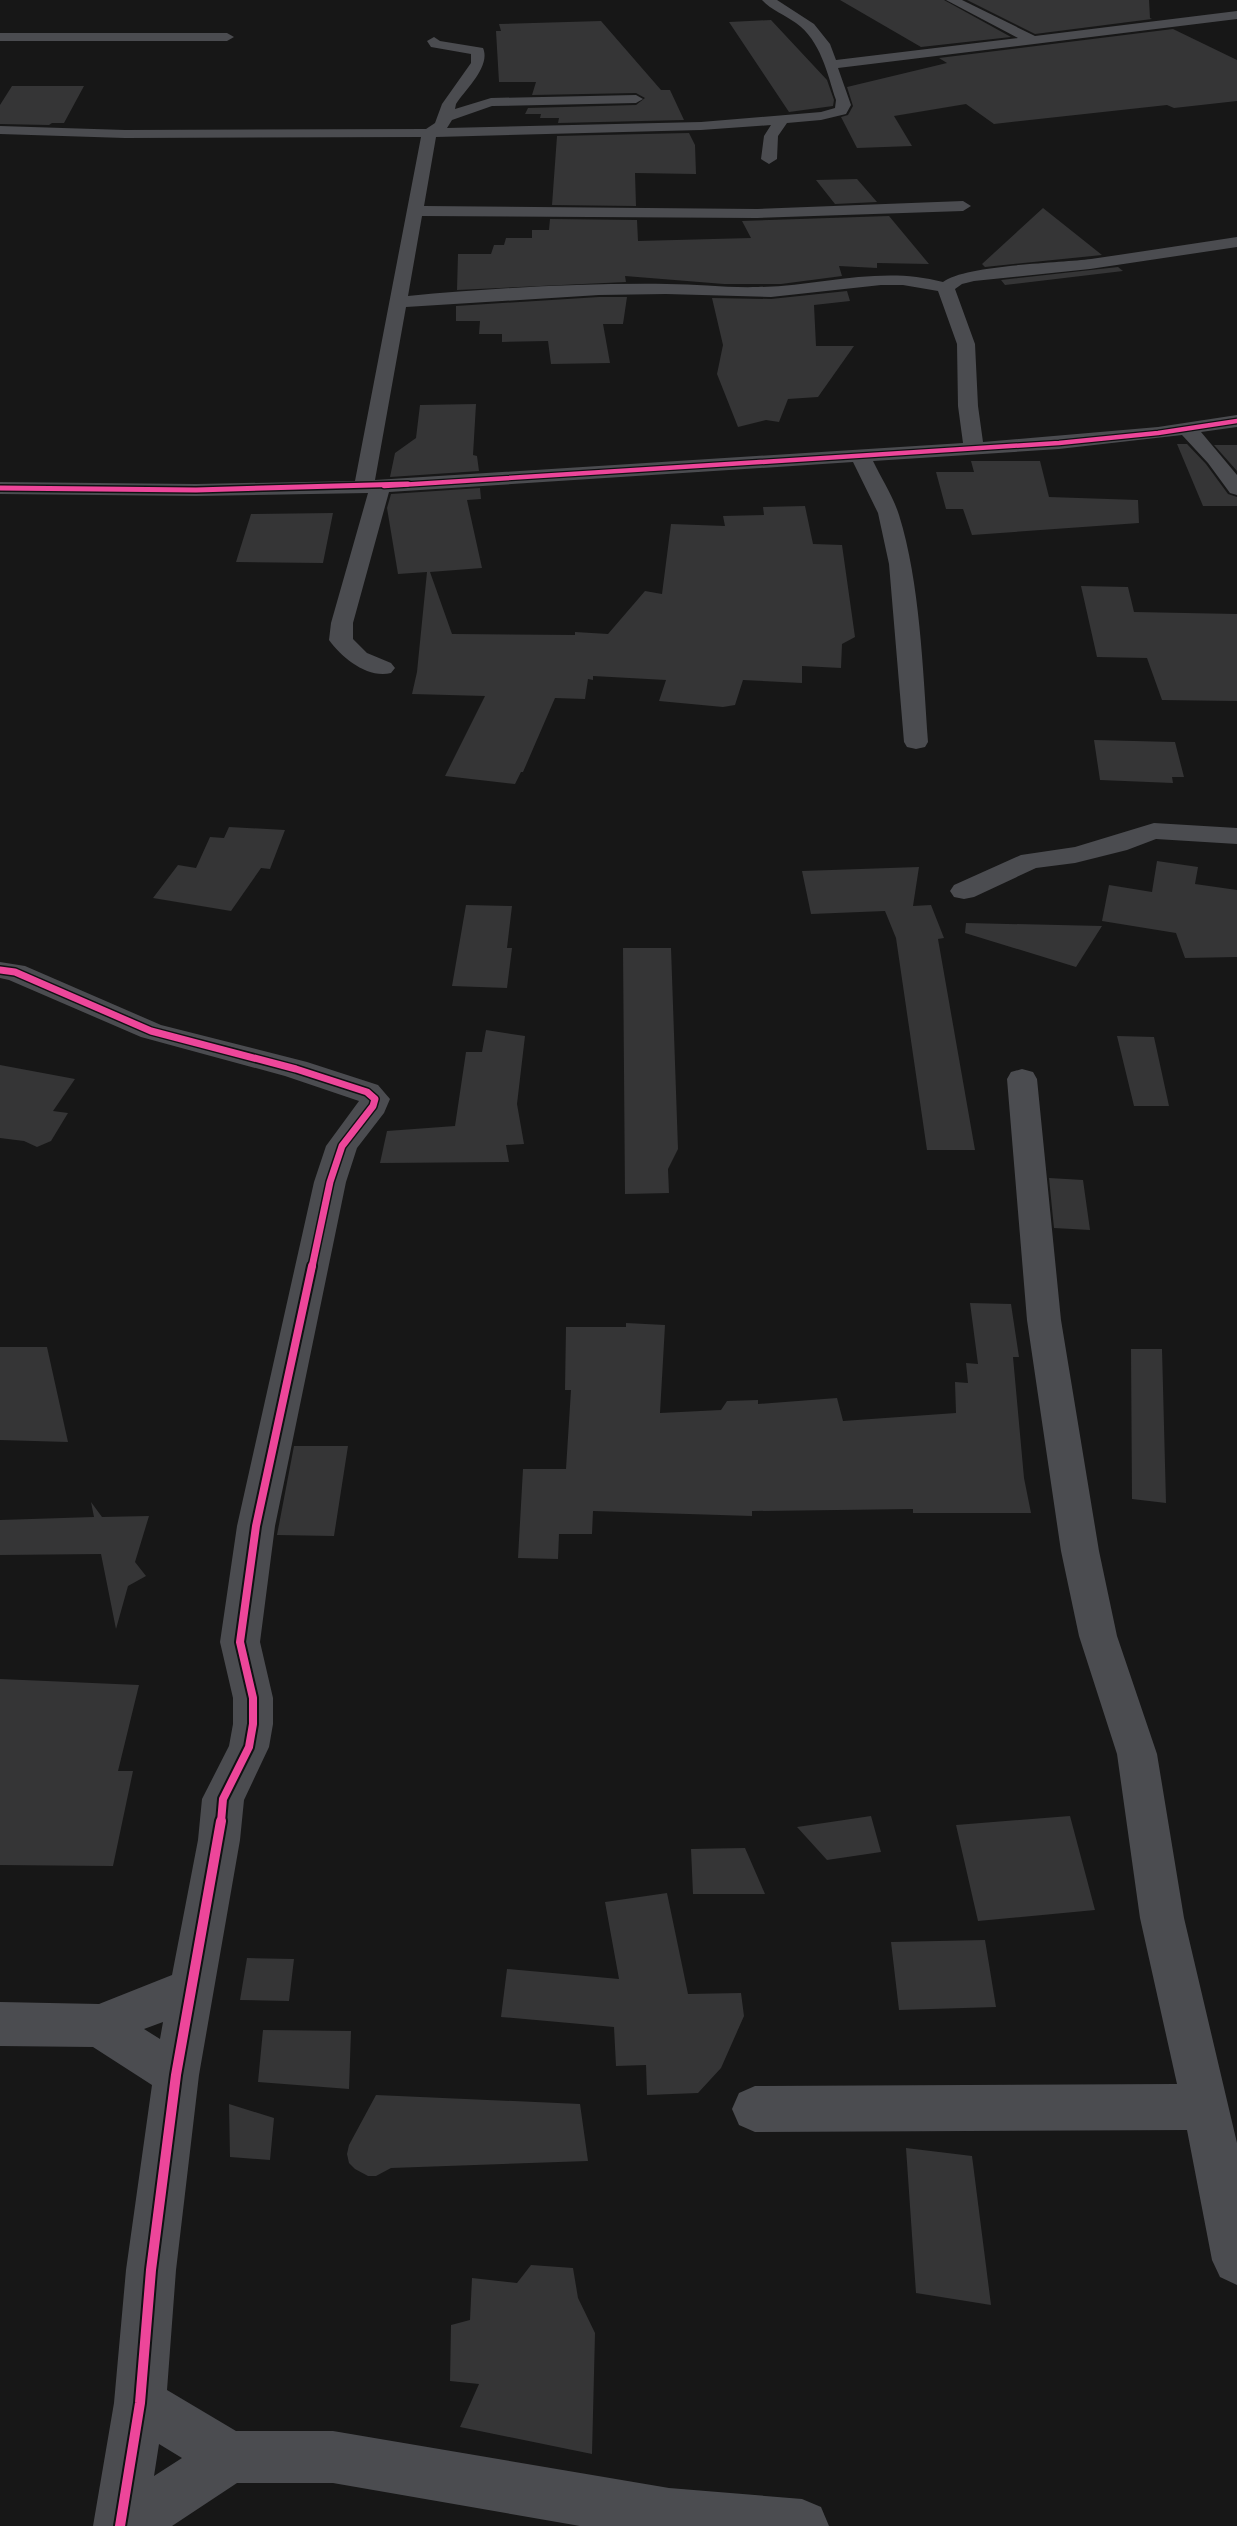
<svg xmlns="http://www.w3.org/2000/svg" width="1237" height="2526" font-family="Quicksand,sans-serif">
<rect width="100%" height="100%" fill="#171717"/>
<!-- building -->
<path fill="#353536" d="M840,0H944L1011,37L921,47Z
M967,0H1149L1150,18L1152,19L1035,34Z
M771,20L827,80L834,100L833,106L789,112L729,22Z
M601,21L661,90H670L684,120L558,123L559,118H540L541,114H525L528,108L636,105L645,98L636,93L532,95L536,82H499L496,31H501L499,24Z
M1173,29L1237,60V101L1174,108L1167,105L994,124L966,104L894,116L912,146L857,148L841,117L848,115L853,106L847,87L947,63L939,58Z
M12,86H84L64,123H52L49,125L0,124V105Z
M689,133L695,145L696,174L635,173L636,206L552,205L557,136Z
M857,179L877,202L835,204L816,180Z
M1043,208L1102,255L985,267L982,264Z
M889,216L929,264L877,263V268L839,266L842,276L781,284H724L625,276L626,282L457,290L458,254H491L494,245H504L506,238H532V230H549L550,219L637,220L638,241L751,238L742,221Z
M1118,267L1123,271L1005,285L1001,280Z
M847,291L850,301L814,305L816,346H854L818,397L788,399L779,422L766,420L738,427L717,374L723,345L712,298L771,299Z
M599,297H627L623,324H603L610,363L551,364L548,341L502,342V334H479L480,321H456V306Z
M476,404L473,455L477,456L479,471L390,477L395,453L416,438L420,405Z
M1177,444H1187L1206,464L1228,494L1237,497V506H1203Z
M1214,445H1237V471Z
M971,461H1040L1049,497L1138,500L1139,523L972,535L963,509H946L936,472H974Z
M480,488L481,499L467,500L482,568L430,572L452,634L575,635V632L608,634L645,591L662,594L671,524L725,526L723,516L764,515L763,507L805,506L813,544L842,545L855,637L842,644L841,668L802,666V683L743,680L735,705L723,707L659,701L666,680L593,676V680L588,679L585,699L555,698L523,772H521L515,784L445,776L485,696L412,694L417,672L427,572L398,574L387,508L391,494Z
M333,513L323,563L236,562L251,514Z
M1081,586L1128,587L1134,612L1237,614V701L1162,700L1147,658L1097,657Z
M1094,740L1175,742L1184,777H1172L1173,783L1100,780Z
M229,827L285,830L270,869L261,868L231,911L153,898L178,865L196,868L210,837L224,838Z
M1157,861L1198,867L1195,884L1237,890V957L1185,958L1176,933L1102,921L1109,885L1152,892Z
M919,867L913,906L931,905L944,938L938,939L975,1150H927L896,938L885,911L811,914L802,871Z
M466,905L512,906L507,948H512L507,988L452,986Z
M966,923L1102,926L1076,967L965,933Z
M623,948H671L678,1149L668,1169L669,1193L625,1194Z
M486,1030L525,1036L517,1104L524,1144L506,1145L509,1162L380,1163L387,1131L455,1126L466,1052H482Z
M1117,1036L1154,1037L1169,1106H1134Z
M0,1065L75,1079L53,1111L68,1113L51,1141L37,1147L24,1141L0,1138Z
M1049,1178L1083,1180L1090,1230L1054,1228Z
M970,1303L1011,1304L1019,1357H1013L1024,1478L1031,1513H913V1509L752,1511V1516L593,1511L592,1534H559L558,1559L518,1558L523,1469H566L571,1390H565L566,1327H626V1323L665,1325L660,1413L721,1410L727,1401L758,1400V1404L837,1398L843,1421L956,1413L955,1382L968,1383L966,1363L978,1364Z
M0,1347H47L68,1442L0,1440Z
M1131,1349H1162L1166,1503L1132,1499Z
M294,1446H348L334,1536L277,1535Z
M91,1502L102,1517L149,1516L135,1562L146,1576L128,1586L116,1629L101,1554L0,1555V1520L94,1517Z
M0,1679L139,1685L118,1771H133L113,1866L0,1865Z
M871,1816L881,1852L827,1860L797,1827Z
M1070,1816L1095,1910L978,1921L956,1825Z
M745,1848L765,1894H693L691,1849Z
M667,1893L688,1994L741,1993L744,2016L721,2068L698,2093L647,2095L646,2065L616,2066L614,2027L501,2017L507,1969L619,1979L605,1902Z
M985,1940L996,2007L899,2010L891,1942Z
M247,1958L294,1959L289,2001L240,2000Z
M263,2030L351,2031L349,2089L258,2082Z
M376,2095L580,2104L588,2161L391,2168L376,2176H368L355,2169L349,2163L347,2154L349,2145Z
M229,2104L274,2118L270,2160L230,2157Z
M906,2148L972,2156L991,2305L916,2293Z
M531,2265L573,2268L578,2298L595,2333L592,2454L460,2427L479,2384L450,2381L451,2325L470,2320L472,2278L517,2283Z"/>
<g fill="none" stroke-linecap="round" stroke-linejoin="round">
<!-- minor -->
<path fill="#4b4c50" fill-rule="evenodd" d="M762,0H777L814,24L830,44L836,60L1018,38L946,0H962L1035,36L1237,11V19L838,68L851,105L846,114L821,120L787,123L778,136L777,159L769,164L761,159L764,136L771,125L701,130L436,137L424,206L757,209L963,201L971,206L963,211L757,218L422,216L408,296C494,288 581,283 667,284C697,284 727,288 758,287C821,286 881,265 943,282C964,265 1060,263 1091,259C1140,252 1189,244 1237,237V247L1090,269L974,281L962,284L955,289L975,344L978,406L983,442L1158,427L1237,415V427L1201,432L1237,475V495L1230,493L1208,463L1182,435L1059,449L873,461C881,478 893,496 899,515C920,582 923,671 928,742L925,747L916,749L907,747L904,742L889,564L878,513L853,462L389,492L353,623V639L367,653L391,663L395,668L391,673C368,679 342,658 329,640L331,623L368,493L196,496L0,494V482L196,484L355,481L421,137L125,138L0,134V126L125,130L426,129L435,123L442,104L471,63V54L431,47L427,41L434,37L440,41L483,48C491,66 466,89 456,104L455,109L491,98L636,95L643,99L636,103L492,106L452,120L447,128L701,122L821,112L835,108L836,100C827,73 821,41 796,23C785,15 771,10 762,0ZM881,285H903L938,291L957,344L958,406L963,443L375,480L406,307L599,295L666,294L771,297Z
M0,33H227L234,37L227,41H0Z
M1154,823L1237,828V844L1156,839L1127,850L1075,863L1036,868L974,897L964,899L954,897L950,891L954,885L1021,855L1075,847Z
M0,962L25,966L161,1025L307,1062L378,1085L390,1099L384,1113L357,1148L346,1182L275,1526L260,1642L273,1698V1724L269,1747L244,1800L240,1840L199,2075L176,2270L167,2390L236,2431H333L669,2488L802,2499L821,2507L829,2526H580L333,2483H237L172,2526H93L114,2403L126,2270L152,2085L93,2047L0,2046V2002L99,2004L172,1975L198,1840L202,1799L229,1746L233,1724V1698L220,1642L237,1526L314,1182L326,1146L359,1101L285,1076L141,1037L9,980L0,978ZM163,2022L160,2039L144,2029ZM159,2444L182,2458L154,2476Z
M1022,1069L1033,1072L1037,1079L1061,1320L1099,1551L1117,1636L1157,1754L1184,1918L1237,2143V2285L1220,2277L1212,2260L1187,2130L755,2132L739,2125L732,2109L739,2093L755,2086L1177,2084L1140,1918L1117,1754L1079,1636L1061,1551L1027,1320L1007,1079L1011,1072Z"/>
<!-- cycleway-far4 casing -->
<g stroke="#111113" stroke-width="7">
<path id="cycleway-far4" d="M384,486L1059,443L1158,433L1237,421"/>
</g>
<!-- cycleway-far3 casing -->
<g stroke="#111113" stroke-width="8">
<path id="cycleway-far3" d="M0,488L196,490L408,484"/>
</g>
<!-- cycleway-far2 casing -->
<g stroke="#111113" stroke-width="10">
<path id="cycleway-far2" d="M0,970L15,972L151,1031L296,1069L367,1092L375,1099L373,1106L342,1146L330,1182L312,1267"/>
</g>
<!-- cycleway-far1 casing -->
<g stroke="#111113" stroke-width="12">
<path id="cycleway-far1" d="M221,1822L223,1799L249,1747L253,1724V1698L240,1642L256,1526L312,1266"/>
</g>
<!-- cycleway casing -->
<g stroke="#111113" stroke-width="14">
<path id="cycleway" d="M120,2526L140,2403L151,2270L176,2075L221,1821"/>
</g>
<!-- cycleway-far4 -->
<use href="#cycleway-far4" stroke="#ed469a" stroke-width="4.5"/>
<!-- cycleway-far3 -->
<use href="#cycleway-far3" stroke="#ed469a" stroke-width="5"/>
<!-- cycleway-far2 -->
<use href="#cycleway-far2" stroke="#ed469a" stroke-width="7"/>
<!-- cycleway-far1 -->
<use href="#cycleway-far1" stroke="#ed469a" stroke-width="8"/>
<!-- cycleway -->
<use href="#cycleway" stroke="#ed469a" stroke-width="10"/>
</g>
</svg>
